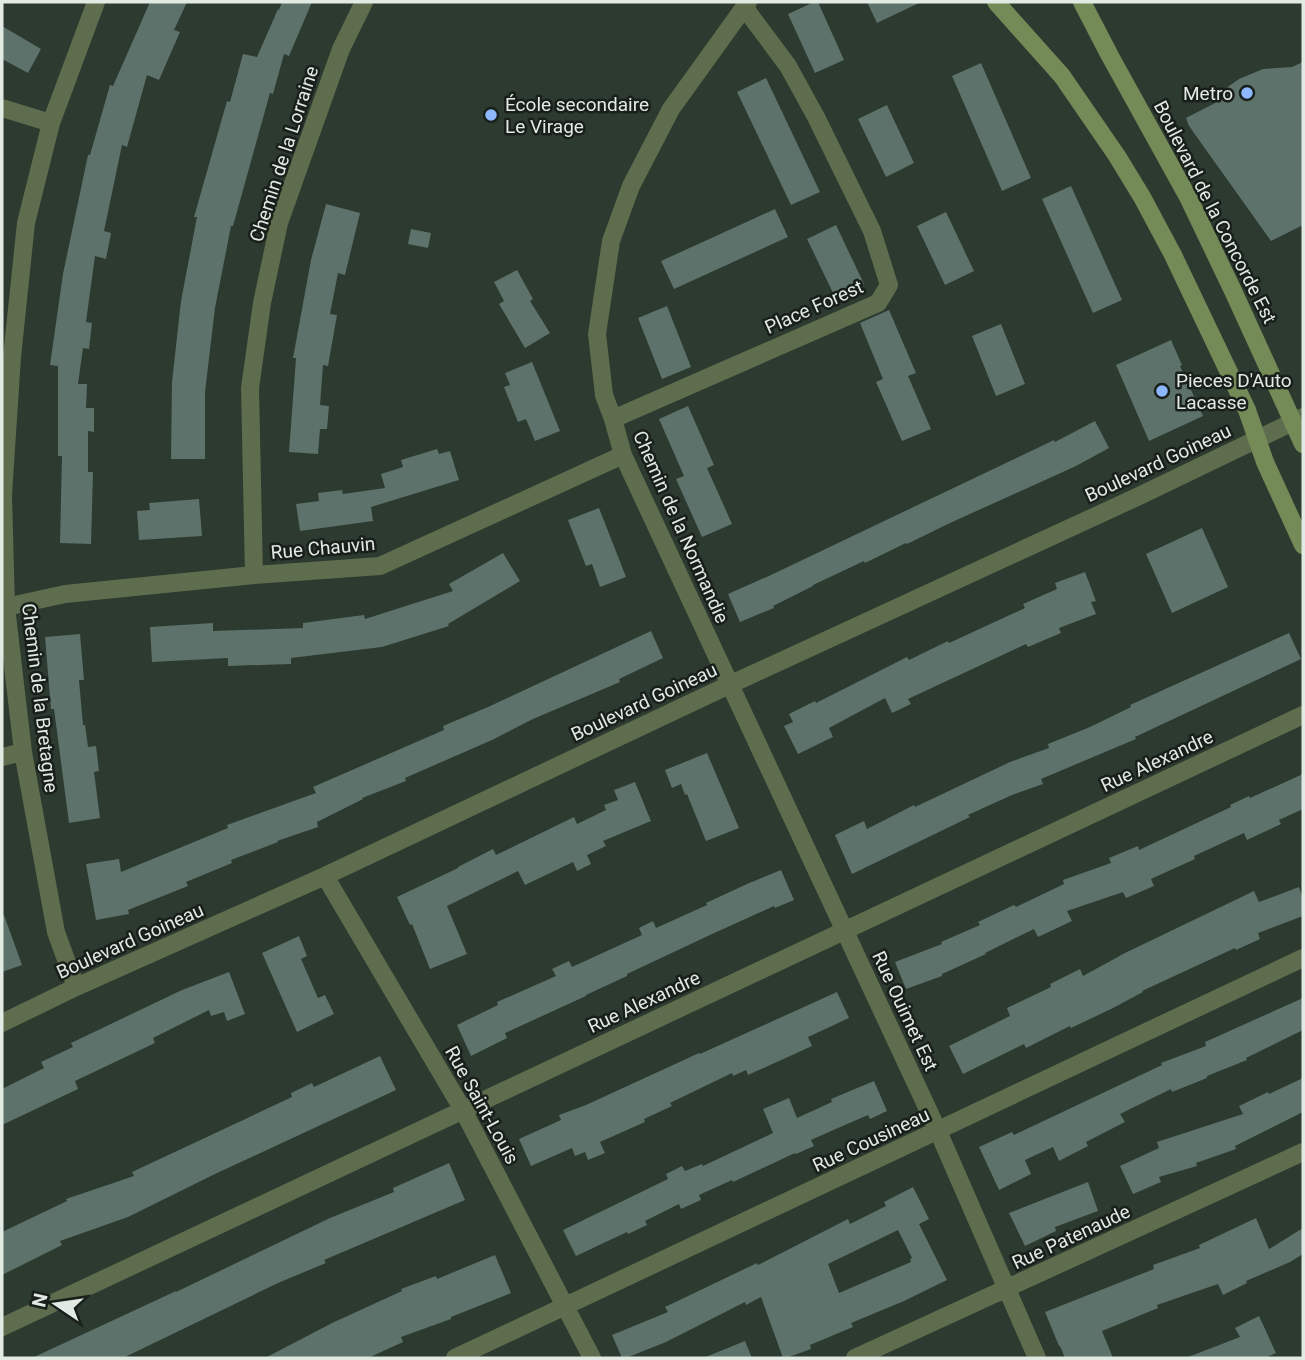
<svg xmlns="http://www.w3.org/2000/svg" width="1305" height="1360" font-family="Roboto,sans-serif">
<rect width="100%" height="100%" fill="#2c3a2f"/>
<!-- building -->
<path fill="#5d726a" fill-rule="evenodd" d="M150,2H187L174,30L180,32L159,80L147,75L127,147L122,145L104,231L111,233L106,259L95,256L86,322L92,323L89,349L83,348L78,384H87L86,408H94V432L88,431V472H93L91,544L60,543L62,456H58V366L50,365L63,274L88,155H90L110,85L113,86Z
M282,2H312L289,56L284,54L273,94L270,93L233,226H231L215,308L205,392V459H171L172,382L181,301L197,217H194L227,101L230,102L243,54L257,57L278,9L279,10Z
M814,2H818L844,60L815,73L788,14Z
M867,2H921L877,23Z
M2,26L41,49L28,73L2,59Z
M1303,62V225L1271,241L1189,126L1186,118L1215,103L1222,91L1239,79L1263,69L1292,67Z
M981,63L1031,178L1002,191L952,76Z
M766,78L820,192L791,205L737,92Z
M887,105L914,163L886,177L858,119Z
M1071,186L1122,300L1093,313L1042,199Z
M326,204L360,213L345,275L338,273L330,314L337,315L328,366L323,365L320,405L329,406L327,429H320L318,454L289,452L296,358H293L311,260Z
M775,209L788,237L674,289L661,261Z
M946,212L974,271L945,285L917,226Z
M836,225L864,284L835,297L807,239Z
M411,229L431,233L428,248L408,244Z
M517,270L533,299L530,301L550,333L525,348L499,304L504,301L494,282Z
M667,306L691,367L662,379L638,318Z
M889,310L916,373L908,376L931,429L902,441L876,382L883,379L860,323Z
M1001,324L1025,384L996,396L972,336Z
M1171,340L1182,365L1180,366L1203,416L1149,441L1116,365Z
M532,362L560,431L535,441L526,419L518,422L504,387L510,385L505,373Z
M688,406L714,465L707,468L732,524L702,537L676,479L684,476L659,419Z
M1095,421L1109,448L1076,466L950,523L907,544L906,543L865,563L864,561L813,585V586L773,606L774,608L740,622L728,594L771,575L1054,440L1055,442Z
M437,449L439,454L450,451L459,480L371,507L373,521L300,531L296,504L319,501L318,493L342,490L343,494L385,488L381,474L403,467L401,460Z
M199,499L202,536L139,540L137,511L150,510L149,503Z
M599,508L626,577L600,587L592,564L586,566L568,520Z
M1202,528L1228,587L1172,613L1146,554Z
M503,553L520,581L448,624L449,626L382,647L291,658V664L228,666V658L152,662L150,627L213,623V631L303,628V623L364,615L365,619L453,591L449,584Z
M1085,572L1096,601L1091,602L1096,614L1059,628L1061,633L1028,647L1026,644L908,699L911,704L892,713L885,698L829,728L833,737L798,754L784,726L793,722L789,714L815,701L816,703L907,657L909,660L948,641L949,643L1025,608L1023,604L1057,589L1055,583Z
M651,631L663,658L619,679L620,682L533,719L492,740L405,778L406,781L362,798L363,799L317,822L318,827L277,841L278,842L231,860L232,863L186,882L188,886L128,910L129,914L96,920L86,864L119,859L121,872L228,828L227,825L316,793L313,787L444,730L443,726L488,707Z
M1289,633L1301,659L1135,737L1136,739L1041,779L1043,784L1012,795L968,815L970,817L852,874L835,835L864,821L867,829L914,805L915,807L1010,762L1049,748L1048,744L1090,727L1131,707L1130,705Z
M80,634L84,680H79L83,725H85L88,747L96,746L99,771L94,772L100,818L69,823L54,709H51L45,637Z
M707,753L739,828L706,841L687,794L685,795L681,784L672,788L665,770Z
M1303,774V809L1279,820L1281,824L1247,840L1244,833L1194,856L1195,859L1151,879L1154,886L1126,898L1123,892L1067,911L1072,921L1038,937L1034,929L985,953L986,954L942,974V976L906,989L895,962L942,944L941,942L980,925L978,922L1014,905L1016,907L1064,884L1063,880L1111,863L1109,858L1138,846L1139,850L1231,807L1230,805L1249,796L1250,798Z
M635,782L651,821L603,841L606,846L587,855L591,864L577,871L573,862L525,885L518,871L447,906L467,954L430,969L412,924L410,925L397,897L458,868V867L493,849L496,855L574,817L577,824L606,810L604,805L618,800L614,790Z
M781,870L794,900L775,908L774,906L710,935L627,974V976L586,995V996L505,1033L507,1038L471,1056L457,1025L498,1005L497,1002L556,976L552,969L569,961L572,967L642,935L639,928L653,921L656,928L707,905L706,903L747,884Z
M1299,887L1303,899V916L1258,933L1260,939L1236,950L1235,948L1142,991L1143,992L1113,1008L1071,1028L1070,1026L1026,1048L1024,1044L963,1074L949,1046L1010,1016L1007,1008L1051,987L1050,984L1080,969L1083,976L1125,953L1254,891L1259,902Z
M4,915L22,965L2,972V916Z
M299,936L307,956L301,959L318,998L325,995L334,1014L297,1032L262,953Z
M229,972L245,1014L227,1021L224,1012L211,1016L209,1010L153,1038L155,1043L75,1081L78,1089L2,1125V1089L44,1068L41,1062L73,1047L71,1043L182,990Z
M837,992L849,1018L808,1037L812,1046L748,1075L746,1070L733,1076L732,1073L670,1103L672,1106L644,1119L645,1122L600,1142L605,1153L588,1160L585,1152L575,1156L572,1148L531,1166L519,1139L561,1120L559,1115L586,1105L699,1053L700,1054Z
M1303,998V1030L1246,1058L1247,1060L1207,1076V1078L1172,1092L1171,1089L1120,1114L1125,1122L1086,1142L1088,1146L1059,1161L1053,1147L1025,1160L1031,1174L999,1190L979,1147L1012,1132L1014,1135L1162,1065L1161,1063L1206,1046L1205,1042Z
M380,1056L396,1090L215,1174L128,1217L60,1241L62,1245L2,1275V1232L67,1201L66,1199L134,1176L132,1172L292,1097L291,1093L312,1083L314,1087Z
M1303,1078V1112L1235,1146L1236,1149L1196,1163L1197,1166L1159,1177L1161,1182L1133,1194L1120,1166L1159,1148L1157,1142L1243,1114L1239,1106L1268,1092L1269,1094Z
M874,1081L887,1111L870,1119L868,1115L838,1128L811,1140L814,1146L796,1154L795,1153L733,1182L732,1180L699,1195L701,1200L681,1209L679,1204L645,1221L647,1225L628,1234L627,1232L576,1256L563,1230L668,1179L666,1174L682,1166L685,1171L702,1164L703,1166L773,1133L763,1109L789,1098L797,1118L832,1102L831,1099Z
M449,1163L465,1200L324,1260L326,1263L278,1283L123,1358H32L176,1291V1292L330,1218L394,1192L393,1188Z
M1088,1182L1098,1211L1055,1227L1056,1231L1025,1246L1009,1213Z
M913,1187L929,1219L919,1224L947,1280L904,1301L851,1323L853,1327L810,1345L811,1349L786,1358H783L761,1297L746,1305L745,1302L666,1342L626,1358H622L612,1335L668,1312L665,1307L757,1263L758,1265L848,1219L850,1224L886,1206L884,1202ZM898,1230L912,1258L910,1259L911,1262L839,1293L828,1264Z
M1256,1218L1269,1249L1303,1228V1254L1290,1262L1246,1281L1247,1283L1223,1295L1218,1284L1157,1305L1158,1308L1102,1331L1113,1358H1065L1060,1346H1059L1045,1312L1154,1269L1153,1265L1200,1248L1199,1245Z
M495,1255L511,1293L451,1317V1319L401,1337L403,1342L368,1358H265L332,1323L402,1291L401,1289L436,1276L437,1279Z
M1259,1316L1276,1353L1265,1358H1188V1357L1240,1337L1235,1328Z
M745,1341L752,1358H703Z"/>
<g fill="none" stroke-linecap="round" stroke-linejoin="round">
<!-- street -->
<path stroke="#5e6d4d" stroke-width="18" d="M748,2L671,109L631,186L611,241L597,334L604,395L613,419L623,455L938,1131L1037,1358
M2,108L51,123
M613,419L878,303L889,285L872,231L816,117L788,66L744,7
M254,575L250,388L262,303L279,223L341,49L364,2
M6,607L65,594L254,575L380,566L623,455
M2,757L23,752
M325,876L463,1110L592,1358
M76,987L56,932L23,752L6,607L3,495L12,357L26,223L51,123L96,2
M2,1023L76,987L325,876L729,685L1137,497L1303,417
M2,1327L1303,715
M455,1358L1303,958
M855,1358L1303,1152"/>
<!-- secondary -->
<path stroke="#748b58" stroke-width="18" d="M996,2L1062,76L1117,156L1142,197L1173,255L1247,410L1265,462L1303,545
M1082,2L1110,56L1189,199L1234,293L1303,444"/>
</g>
<!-- markers -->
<g fill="#8eb8fd" stroke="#191f1a" stroke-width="2.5">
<circle cx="1247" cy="93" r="7"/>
<circle cx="491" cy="115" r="7"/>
<circle cx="1162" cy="391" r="7"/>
</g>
<g text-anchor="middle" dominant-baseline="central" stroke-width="5" stroke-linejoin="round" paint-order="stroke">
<!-- poi labels -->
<g font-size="19" fill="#e1eae3" stroke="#191f1a" text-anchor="start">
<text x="1233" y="93" text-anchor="end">Metro</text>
<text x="505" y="104">École secondaire<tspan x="505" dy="22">Le Virage</tspan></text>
<text x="1176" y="380">Pieces D'Auto<tspan x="1176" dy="22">Lacasse</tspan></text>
</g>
<!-- street labels -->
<g font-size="19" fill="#e1eae3" stroke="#191f1a">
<text transform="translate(284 154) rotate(-72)">Chemin de la Lorraine</text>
<text transform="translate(1215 212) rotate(63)">Boulevard de la Concorde Est</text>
<text transform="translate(814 307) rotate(-24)">Place Forest</text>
<text transform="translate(1158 463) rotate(-25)">Boulevard Goineau</text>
<text transform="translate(681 527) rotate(66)">Chemin de la Normandie</text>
<text transform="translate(323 548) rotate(-5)">Rue Chauvin</text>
<text transform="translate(40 698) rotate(83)">Chemin de la Bretagne</text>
<text transform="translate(644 702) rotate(-25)">Boulevard Goineau</text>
<text transform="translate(1157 761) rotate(-25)">Rue Alexandre</text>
<text transform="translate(130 941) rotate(-24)">Boulevard Goineau</text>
<text transform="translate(644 1002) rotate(-25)">Rue Alexandre</text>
<text transform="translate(905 1011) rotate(65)">Rue Ouimet Est</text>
<text transform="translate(482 1105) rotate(61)">Rue Saint-Louis</text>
<text transform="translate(871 1140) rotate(-25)">Rue Cousineau</text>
<text transform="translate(1071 1237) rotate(-25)">Rue Patenaude</text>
</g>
</g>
<!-- border -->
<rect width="1305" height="1360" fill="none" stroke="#e1eae3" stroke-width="7"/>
<!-- north arrow -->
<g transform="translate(56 1304) rotate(283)" stroke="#191f1a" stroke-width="5" paint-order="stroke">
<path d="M0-5L12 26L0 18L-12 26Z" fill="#e1eae3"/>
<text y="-10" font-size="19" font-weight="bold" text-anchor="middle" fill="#e1eae3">N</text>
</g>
</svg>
